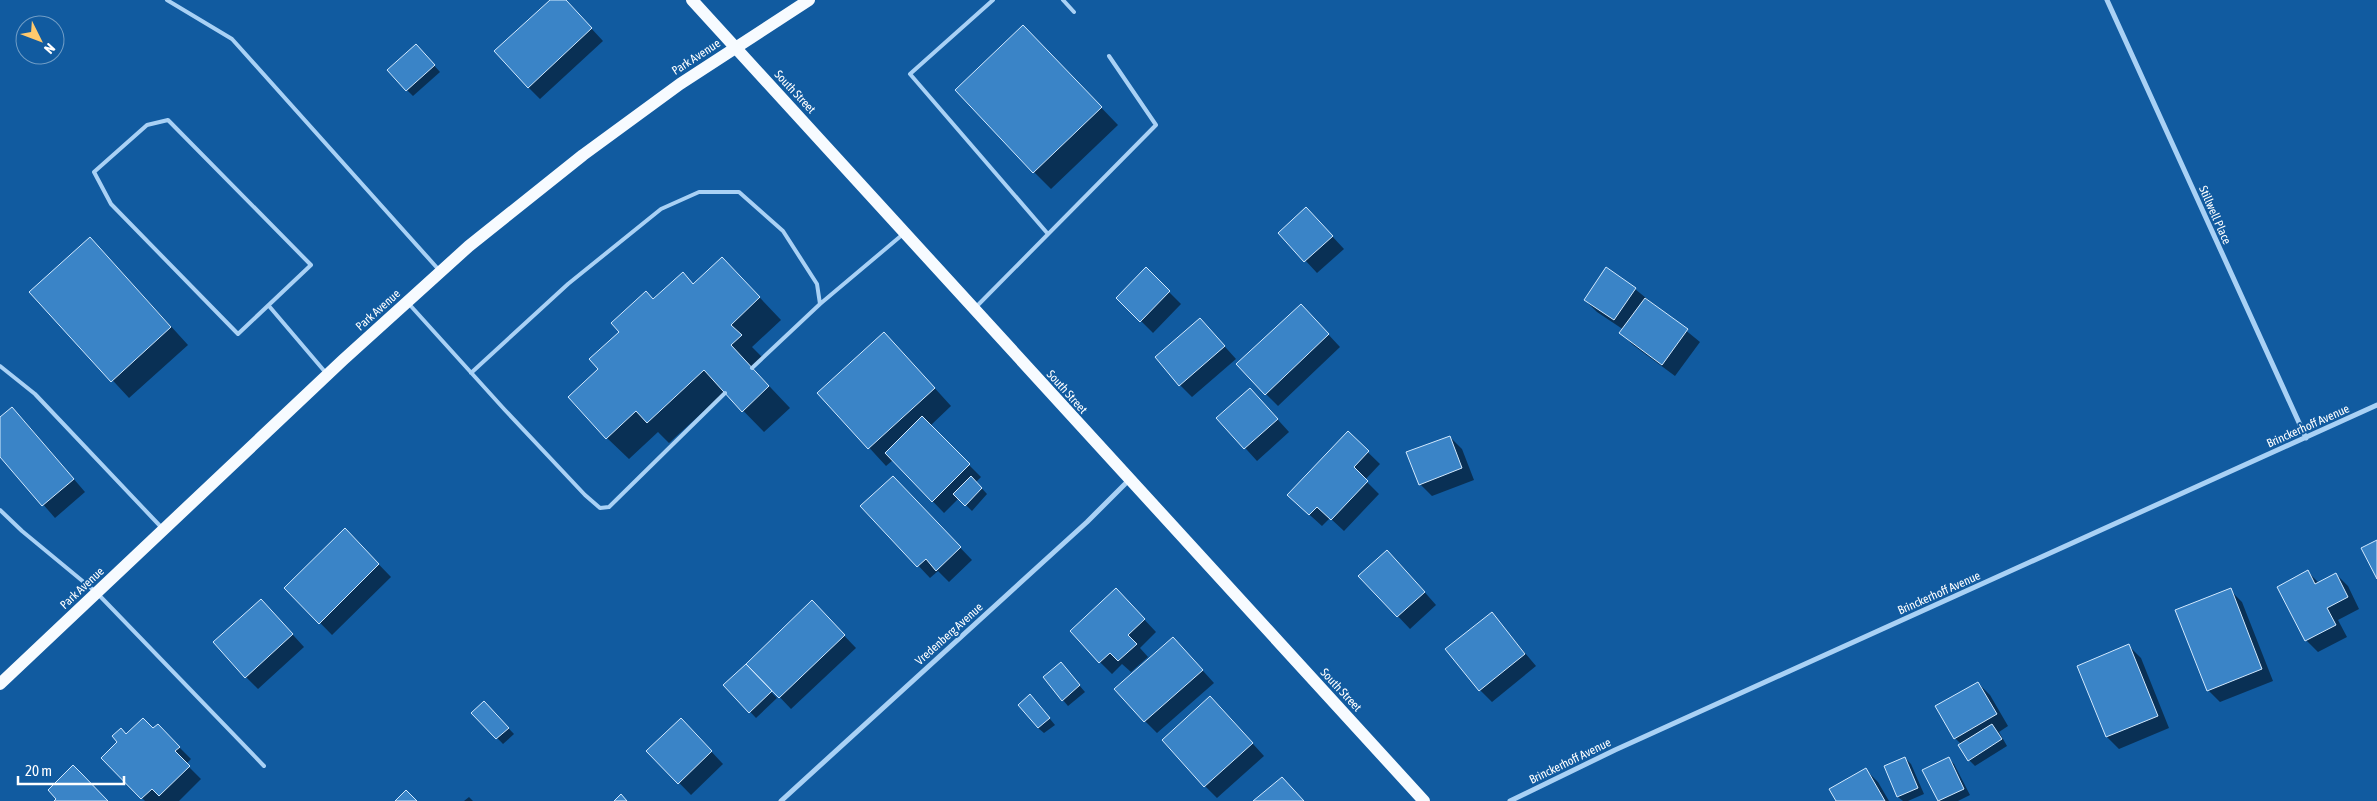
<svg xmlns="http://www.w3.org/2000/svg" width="2377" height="801" font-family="'Asap Condensed',sans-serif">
<rect width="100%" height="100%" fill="#115ba0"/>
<!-- shadow -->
<path fill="#0007" d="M552,0H565L603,41L540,99L528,87Z
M1040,44L1118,125L1051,189L1034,172Z
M422,52L440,72L413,96L407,90Z
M1318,221L1344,249L1317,273L1280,233Z
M107,256L188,345L129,398L31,292Z
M1146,269L1181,304L1153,333L1118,298Z
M743,280L781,320L752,347L762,357L751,367L790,408L764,432L725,392L669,443L658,432L629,459L607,438L600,369L654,301L693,285Z
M1635,289L1700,342L1675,376L1633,345L1621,333L1624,330L1597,312L1585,300Z
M1313,318L1340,347L1278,406L1266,394Z
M1200,319L1236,359L1192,397L1180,385Z
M901,351L951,406L930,426L981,477L976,482L987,494L972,511L959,498L944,513L893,460L886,466L819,393Z
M1262,402L1289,432L1257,461L1218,418Z
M0,419L24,421L85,492L55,518L0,455Z
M1348,433L1380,464L1365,480L1379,494L1344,531L1330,518L1322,526L1301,507Z
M1450,437L1462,449L1474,480L1432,496L1420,484Z
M905,490L972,560L949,582L938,571L930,578L862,506Z
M357,542L391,577L332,635L286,588Z
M1399,563L1436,605L1410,629L1360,576Z
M2308,572L2319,583L2336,574L2348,586L2359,609L2338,620L2347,637L2318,652L2306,640Z
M2230,590L2242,602L2273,681L2220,702L2208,690Z
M812,602L856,648L791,709L773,690L771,692L777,698L756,718L725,685Z
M1128,602L1156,632L1140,648L1148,657L1131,672L1122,664L1112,674L1100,662Z
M273,613L304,647L258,689L246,677Z
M1492,614L1536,666L1492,702L1480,690Z
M2129,646L2141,658L2169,728L2119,749L2107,737Z
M1185,651L1214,683L1157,733L1145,721Z
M1061,664L1085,692L1068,706L1063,700Z
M1978,683L1990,695L2008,726L1999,732L2007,746L1975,766L1969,760L1961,744L1955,738L1937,706Z
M1036,702L1055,725L1044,733L1038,728Z
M484,703L514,734L503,744L473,713Z
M1222,710L1264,756L1217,798L1205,786Z
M158,726L191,759L186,764L201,779L179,801H145L103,758L126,735L153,730Z
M693,732L723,764L691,795L648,751Z
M1905,758L1911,764L1924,794L1908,801H1903L1898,797L1885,767Z
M1948,758L1954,764L1970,795L1958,801H1939L1924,771Z
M1866,770L1878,782L1889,801H1837Z
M469,797L473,801H464Z"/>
<!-- building -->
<path fill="#3a84c7" stroke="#d2e9fe" d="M550,0H566L592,28L528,88L494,51Z
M1023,25L1102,107L1033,173L955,90Z
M416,44L435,65L406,91L387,70Z
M1306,207L1333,236L1304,262L1278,233Z
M90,237L171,327L111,382L29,292Z
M722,257L760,297L731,325L742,335L731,345L769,386L742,412L704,370L647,423L636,411L606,439L568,397L598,369L589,359L619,332L611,323L646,291L653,299L683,272L693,284Z
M1146,267L1170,291L1140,322L1116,298Z
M1606,267L1636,288L1614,320L1584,300Z
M1645,298L1688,329L1662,365L1619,333Z
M1301,304L1329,334L1265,395L1236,364Z
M1200,318L1225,346L1179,386L1155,357Z
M884,332L935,388L868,449L817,393Z
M1250,388L1278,419L1244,449L1216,418Z
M12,407L74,479L42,506L0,457V417Z
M922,416L970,464L932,502L885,453Z
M1348,431L1369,451L1354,467L1368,481L1331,520L1317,507L1309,515L1287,495Z
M1450,436L1462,468L1419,485L1406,452Z
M893,476L961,547L936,571L926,559L917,567L860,506Z
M971,476L982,488L965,506L953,494Z
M345,528L379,564L319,624L284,588Z
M2377,540V579L2361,548Z
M1387,550L1425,592L1397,617L1358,576Z
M2308,570L2315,584L2336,573L2348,597L2327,608L2336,625L2305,641L2277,587Z
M1116,588L1145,619L1128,635L1137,644L1118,661L1110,653L1099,663L1070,631Z
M2231,588L2262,669L2207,691L2175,610Z
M261,599L293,634L245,678L213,642Z
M812,600L845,635L779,698L746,664Z
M1492,612L1525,654L1479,691L1445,649Z
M1173,637L1203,670L1144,722L1114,689Z
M2129,644L2158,716L2106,737L2077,666Z
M1061,662L1080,685L1062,701L1043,677Z
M746,664L772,691L749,713L723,685Z
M1978,682L1997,714L1954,739L1935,706Z
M1030,694L1050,718L1038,728L1018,705Z
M1210,696L1253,743L1204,787L1162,740Z
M484,701L509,728L496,739L471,713Z
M143,718L153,728L158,724L180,747L175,751L190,766L159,796L152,789L141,799L101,758L117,742L112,736L121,728L126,734Z
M681,718L712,751L678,784L646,751Z
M1992,724L2002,739L1968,761L1958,745Z
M1905,757L1918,788L1897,797L1884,766Z
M1949,757L1964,789L1938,801L1922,770Z
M73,765L82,774L108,801H54L56,799L48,790Z
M1866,768L1885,801H1836L1829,789Z
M1282,777L1304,801H1253Z
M406,790L417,801H395Z
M621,794L627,801H614Z"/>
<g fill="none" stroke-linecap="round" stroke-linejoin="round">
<!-- service -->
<path stroke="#a9d1f5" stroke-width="4" d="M167,0L232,39L439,270
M993,0L910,74L1048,234
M1063,0L1074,12
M168,120L311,265L238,334L111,204L94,172L147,125Z
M409,304L504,409L585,495L600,508L609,507L725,393
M820,304L902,235
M269,306L326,373
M975,308L1156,125L1109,56
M0,366L35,394L162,528
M471,373L568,284L661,209L699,192H739L783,231L817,284L820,304L752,368
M0,510L22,531L97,593L264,766"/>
<!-- minor -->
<path stroke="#a9d1f5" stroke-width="5" d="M2107,0L2306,438
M781,801L1087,522L1129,480
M1510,801L1615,750L2377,405"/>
<!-- primary -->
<path stroke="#f7fbff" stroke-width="12" d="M692,0L1424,801
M0,684L343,360L469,246L583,155L680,84L809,0"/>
</g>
<g text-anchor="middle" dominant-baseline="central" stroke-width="4" stroke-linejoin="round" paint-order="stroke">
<!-- street labels -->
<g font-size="12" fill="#fff" stroke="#115ba0">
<text transform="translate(696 57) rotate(-33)">Park Avenue</text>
<text transform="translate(795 92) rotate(47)">South Street</text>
<text transform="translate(2215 215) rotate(66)">Stillwell Place</text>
<text transform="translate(378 310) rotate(-42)">Park Avenue</text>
<text transform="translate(1067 392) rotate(48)">South Street</text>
<text transform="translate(2308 426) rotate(-24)">Brinckerhoff Avenue</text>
<text transform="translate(82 588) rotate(-43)">Park Avenue</text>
<text transform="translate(1939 593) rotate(-24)">Brinckerhoff Avenue</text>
<text transform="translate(949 634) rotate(-42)">Vredenberg Avenue</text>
<text transform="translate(1341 690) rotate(47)">South Street</text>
<text transform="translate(1570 761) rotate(-26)">Brinckerhoff Avenue</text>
</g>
</g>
<!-- north arrow -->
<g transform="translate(40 40) rotate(132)"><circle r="24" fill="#115ba0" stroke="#709dc6"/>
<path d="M0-4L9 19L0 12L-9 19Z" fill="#ffc96d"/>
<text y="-8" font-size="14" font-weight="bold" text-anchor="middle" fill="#ffffff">N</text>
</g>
<!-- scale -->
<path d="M18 776v8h106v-8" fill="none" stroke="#ffffff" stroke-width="2.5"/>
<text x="25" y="776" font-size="15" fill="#ffffff" stroke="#115ba0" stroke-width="4" paint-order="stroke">20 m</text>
</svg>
